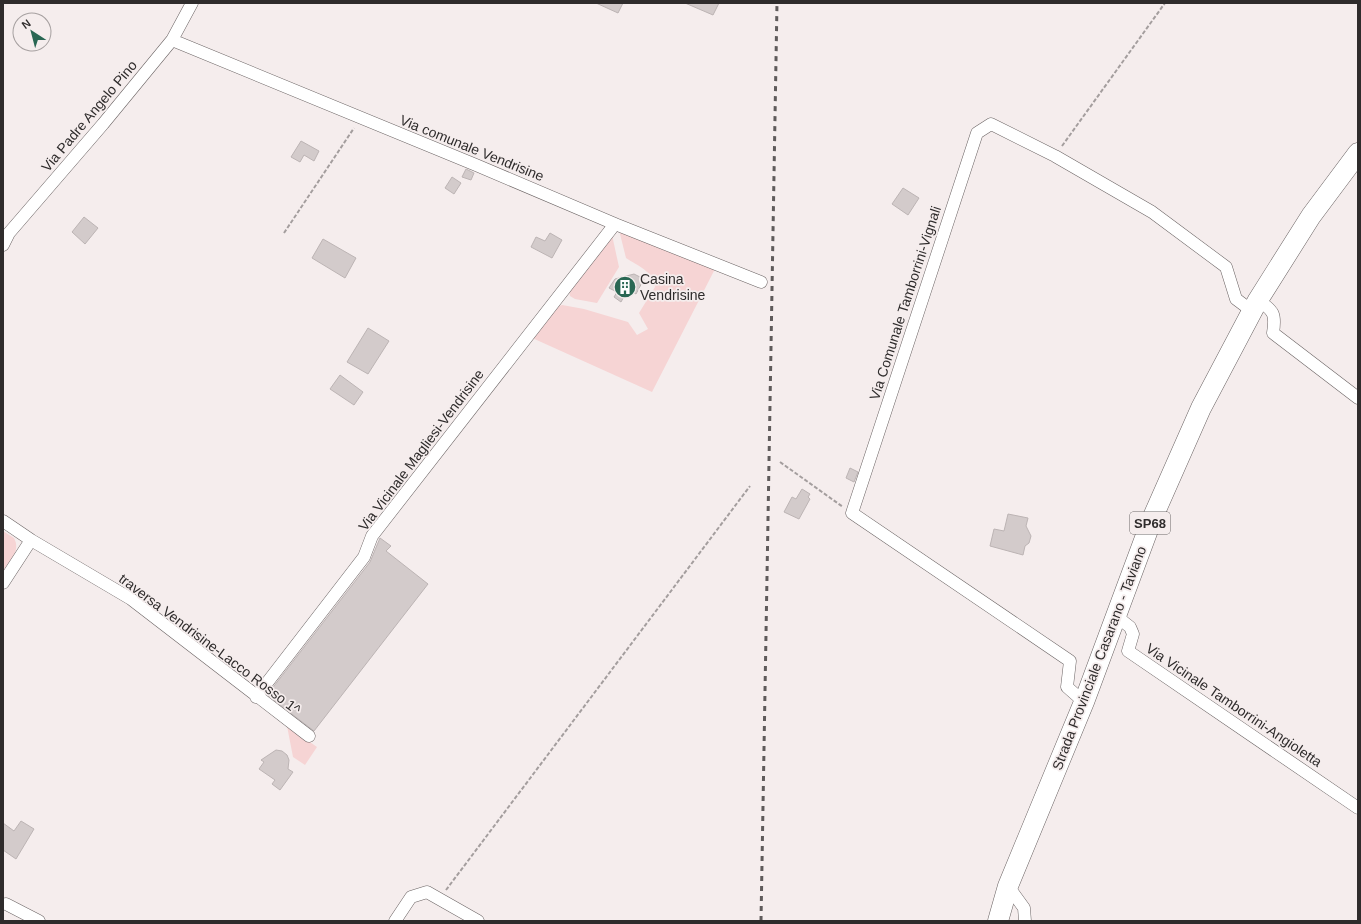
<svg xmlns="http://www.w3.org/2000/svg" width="1361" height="924" font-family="Arial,sans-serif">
<rect width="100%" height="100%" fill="#f5eded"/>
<!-- green -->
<path fill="#f6d4d4" d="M621,229L716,267L652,392L530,337L554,308L562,305L584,309L628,322L637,335L648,329L639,313L655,287C653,271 638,266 626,258L620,234Z
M612,235L619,267L597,303L575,299L570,296L569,290Z
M3,531L14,538C21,551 10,560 3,571Z
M287,726L317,747L305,765L293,757Z"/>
<!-- building -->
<path fill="#d3cbcb" stroke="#bcb4b4" d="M596,3H623L618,13Z
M685,3H719L713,15Z
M301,141L319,151L314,161L304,155L300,162L291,157Z
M466,169L474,173L471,180L462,177Z
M452,177L461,183L454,194L445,188Z
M903,188L919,198L908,215L892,204Z
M84,217L98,228L85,244L72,232Z
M550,233L562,240L552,258L531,247L536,237L545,241Z
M323,239L356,258L345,278L312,258Z
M634,274L644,279L636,294L628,289L621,302L614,297L617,292L609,288L615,279Z
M368,328L389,341L368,374L347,362Z
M340,375L363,392L354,405L330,389Z
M850,468L858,472L854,482L846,478Z
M802,489L810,494L808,497L810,499L799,519L784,512L792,497L796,499Z
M1008,514L1028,518L1026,526L1031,536L1029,543L1025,546L1023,555L990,546L994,529L1004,531Z
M380,538L391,546L386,551L428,584L314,731L267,695L370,562Z
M276,750L282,751L287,755L289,760L288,769L293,772L280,790L272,784L275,780L259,769L264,762L261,760Z
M21,821L34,829L16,859L3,850V823L14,831Z"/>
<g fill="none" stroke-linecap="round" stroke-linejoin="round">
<!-- minor casing -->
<g stroke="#6a6363" stroke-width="13">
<path id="minor" d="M172,40L476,165L615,224L761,282
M3,245L9,233L103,124L172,40L192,3
M1258,300C1274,311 1276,314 1273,333L1358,398
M3,521L31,540L3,583
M31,540L131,599L309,736
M1116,616L1130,627L1133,634L1128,651L1358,808
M256,697L364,557L372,536L615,224
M1084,702L1067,687L1070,661L852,513L977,133L991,124L1055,156L1152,212L1226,267L1236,299L1252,311
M1008,886L1024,908L1025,921
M6,904L39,921
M395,921L411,897L427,892L478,921"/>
</g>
<!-- primary casing -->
<g stroke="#6a6363" stroke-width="21">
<path id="primary" d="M998,921L1008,886L1084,702L1152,519L1201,408L1258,300L1311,216L1358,153"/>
</g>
<!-- path -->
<path stroke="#a49e9e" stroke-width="2" stroke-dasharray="4 2" stroke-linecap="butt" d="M1062,146L1165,3
M284,233L354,128
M780,462L843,507
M446,890L750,486"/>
<!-- minor -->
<use href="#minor" stroke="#fff" stroke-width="12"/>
<!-- primary -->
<use href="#primary" stroke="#fff" stroke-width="20"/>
<!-- rail -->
<path stroke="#5f5b5b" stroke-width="3" stroke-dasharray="5 5" stroke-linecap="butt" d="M761,921L777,3"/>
</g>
<!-- icons -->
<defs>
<g id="building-disc" transform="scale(1.15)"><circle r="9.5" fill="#296753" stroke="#f5eded"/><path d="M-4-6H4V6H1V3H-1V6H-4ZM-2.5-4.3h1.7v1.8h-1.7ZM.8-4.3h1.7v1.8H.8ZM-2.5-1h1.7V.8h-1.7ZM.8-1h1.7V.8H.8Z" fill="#fff"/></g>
</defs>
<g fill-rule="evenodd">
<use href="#building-disc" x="625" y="287"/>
</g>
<g text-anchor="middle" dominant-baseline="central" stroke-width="3.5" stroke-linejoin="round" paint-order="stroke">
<!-- shield labels -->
<rect fill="#f5eded" stroke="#6a6666" stroke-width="1" x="1130" y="512" width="40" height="22" rx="3"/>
<g font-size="13" font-weight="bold" fill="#2f2c2c">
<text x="1150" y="523">SP68</text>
</g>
<!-- street labels -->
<g font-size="14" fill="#2f2c2c" stroke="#f5eded">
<text transform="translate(89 116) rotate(-50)">Via Padre Angelo Pino</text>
<text transform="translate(472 148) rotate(22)">Via comunale Vendrisine</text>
<text transform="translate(905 303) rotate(-72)">Via Comunale Tamborrini-Vignali</text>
<text transform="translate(421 450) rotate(-53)">Via Vicinale Magliesi-Vendrisine</text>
<text transform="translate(210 644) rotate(37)">traversa Vendrisine-Lacco Rosso 1^</text>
<text transform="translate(1099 658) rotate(-69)">Strada Provinciale Casarano - Taviano</text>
<text transform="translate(1234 705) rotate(34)">Via Vicinale Tamborrini-Angioletta</text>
</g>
<!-- poi labels -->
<g font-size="14" fill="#2f2c2c" stroke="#f5eded" text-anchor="start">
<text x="640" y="279">Casina<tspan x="640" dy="16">Vendrisine</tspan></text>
</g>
</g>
<!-- border -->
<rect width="1361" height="924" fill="none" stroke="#2f2c2c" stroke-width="8"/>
<!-- north arrow -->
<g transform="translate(32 32) rotate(324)"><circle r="19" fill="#f5eded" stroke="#a6a0a0"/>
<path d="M0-3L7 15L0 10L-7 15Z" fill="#296753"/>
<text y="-6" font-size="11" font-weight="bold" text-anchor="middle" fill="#2f2c2c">N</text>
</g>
</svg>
